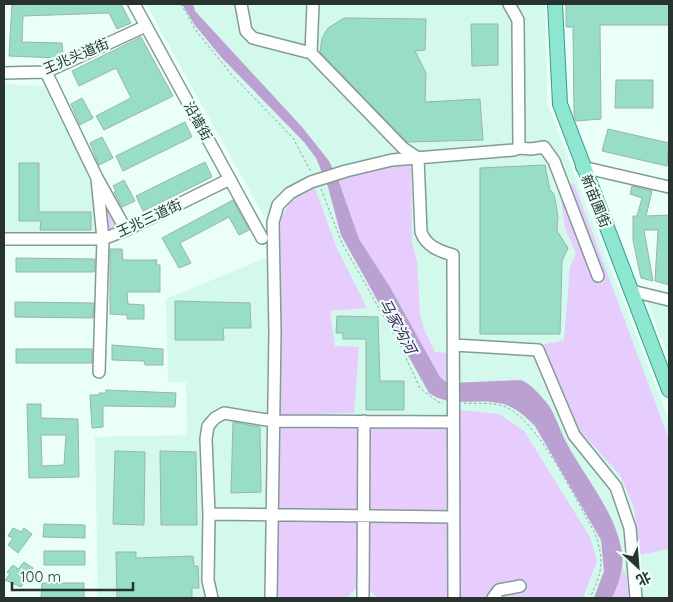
<svg xmlns="http://www.w3.org/2000/svg" width="673" height="602" font-family="Quicksand,'Noto Sans SC',sans-serif">
<rect width="100%" height="100%" fill="#e9fff7"/>
<!-- built -->
<path fill="#d3f8ec" d="M146,4H545L547,103L669,421V598H98L95,437L187,435L186,382H168L166,299L283,251Z
M4,84L44,86L92,179L97,234L5,233Z
M647,301L669,307V359Z"/>
<!-- green -->
<path fill="#e7cdfd" d="M411,165L412,243L417,262L420,314L424,329L435,352L446,353L451,382L440,377L390,287L359,239L338,179L381,166Z
M574,183L669,440V554L667,549L640,555L634,508L620,475L579,430L542,345L564,340L570,267L576,253L565,228L560,192Z
M315,188L337,249L367,308L330,311L335,346L359,347L354,413L280,415L279,221L292,200Z
M101,190L123,229L103,239Z
M460,410L499,414L524,431L590,537L597,561L583,598H458Z
M277,424L361,426L360,512L276,510Z
M367,425L448,426L450,513L366,512Z
M276,517L359,518V586L346,598H274Z
M366,518L447,520L449,598H378L366,587Z
M623,569L627,577L628,598H612Z"/>
<!-- water -->
<path fill="#bba0d2" d="M182,4H193L195,11L302,127L329,161L338,179L359,239L390,287L440,377L448,383L521,380C531,384 539,394 546,402C553,409 561,432 566,442C584,476 613,509 621,547C625,567 620,580 612,598H594L604,571L601,540L535,426C524,415 513,405 498,403C475,398 450,408 429,393L341,235L328,187L316,158L304,142L221,57L194,24Z"/>
<!-- building -->
<path fill="#98ddc7" stroke="#9ab4ab" fill-rule="evenodd" d="M12,4H121L131,23L117,29L109,13L23,16L22,42L62,43L63,56L58,58L9,56Z
M566,4H669V25H600L601,119L576,121L574,115L573,27H566Z
M344,18L426,19L425,50L415,51L426,73L425,102L480,99L483,140L407,142L320,52L322,38L328,28Z
M471,24H498V65L472,66Z
M141,37L173,96L104,130L96,116L131,98L116,68L79,86L72,71Z
M616,80H653V108H615Z
M82,98L93,118L80,125L71,104Z
M185,122L192,137L123,171L116,156Z
M608,129L669,143L667,166L602,151Z
M102,137L113,158L99,165L90,143Z
M205,162L212,177L143,211L136,196Z
M19,163H39V212H91V230H40L41,221H19Z
M545,165L550,190L554,194L558,216L557,231L568,248L562,261L560,334H480V168Z
M124,180L135,201L122,207L114,192L116,191L113,186Z
M632,186L652,191L646,216L669,215V285L655,281L658,230H644L653,281L641,278L640,274L633,240V216H637L642,198L630,194Z
M233,200L249,230L239,235L229,217L180,243L191,263L179,268L162,238Z
M110,249H122L123,260H157L156,265H160V292H127L128,304L144,305V319H127V315L110,314Z
M16,258L95,259L94,272H16Z
M175,301L250,303L251,328H223L224,340H175Z
M15,302L94,303L93,318L15,317Z
M337,316L378,317L380,381H404V410H366V339H343V333H336Z
M112,345L163,349V365H145L144,361L112,360Z
M16,349H92V363H16Z
M106,390L176,393L175,407L103,406V427L92,428L90,395H99V393H106Z
M27,404H41V418L78,419L79,477L29,478ZM41,435H66L64,465L42,466Z
M233,422L260,427L261,492L231,493Z
M115,451L145,452L144,525L113,524Z
M160,451L196,452L197,525H161Z
M44,524L85,525V538L43,537Z
M13,528L21,532L24,528L32,534L18,553L8,545L13,538L8,536Z
M44,551H85V565H44Z
M116,552H136V558L193,556L194,566H198L199,588H192V598H117Z
M24,562L33,568L21,587L5,580L10,574L7,572L13,565L18,569Z
M42,583H84V598H41Z"/>
<g fill="none" stroke-linecap="round" stroke-linejoin="round">
<!-- minor casing -->
<g stroke="#829b93" stroke-width="14">
<path id="minor" d="M134,4L262,238
M241,4L246,31L253,38L311,53L403,148L418,158L421,232C426,246 439,251 453,255L454,598
M311,53L313,4
M46,72L97,178L126,230
M4,73L46,72L146,26
M519,148L531,149L544,147L554,161L598,276
M582,167L669,187
M97,178L103,239L99,372
M4,239H103L126,230L230,179
M632,291L669,300
M454,345L538,350L574,435L616,487L630,528L636,598
M209,514L453,517
M212,598L208,580L209,514L206,439L208,426L215,418L224,413L273,421L452,422
M271,598L275,333L273,222L278,205L290,193L311,182L346,171L392,160L514,150L519,148L518,20L509,4
M363,598L364,421
M493,598L499,590L520,586"/>
</g>
<!-- major casing -->
<g stroke="#379c84" stroke-width="16">
<path id="major" d="M555,4L560,104L669,390"/>
</g>
<!-- path -->
<path stroke="#91a29c" stroke-width="1" stroke-dasharray="2.5 2.5" stroke-linecap="butt" d="M181,4L197,32L232,75L293,138L311,172
M321,189L342,243L401,347L420,388L438,402L443,403
M464,403C477,404 491,402 503,406C538,418 576,501 595,533C605,562 602,571 590,598"/>
<!-- minor -->
<use href="#minor" stroke="#fff" stroke-width="11"/>
<!-- major -->
<use href="#major" stroke="#8ce6d0" stroke-width="14"/>
</g>
<g text-anchor="middle" dominant-baseline="central" stroke-width="4.5" stroke-linejoin="round" paint-order="stroke">
<!-- street labels -->
<g font-size="14" fill="#283330" stroke="#e9fff7">
<text transform="translate(76 56) rotate(-23)">王兆头道街</text>
<text transform="translate(198 121) rotate(61)">沿墙街</text>
<text transform="translate(596 201) rotate(68)">新苗圃街</text>
<text transform="translate(149 218) rotate(-25)">王兆三道街</text>
</g>
<!-- water labels -->
<g font-size="15" font-style="italic" fill="#47235f" stroke="#e9fff7">
<text transform="translate(398 326) rotate(62)">马家沟河</text>
</g>
</g>
<!-- border -->
<rect width="673" height="602" fill="none" stroke="#283330" stroke-width="10"/>
<!-- north arrow -->
<g transform="translate(638 567) rotate(154)" stroke="#e9fff7" stroke-width="4" paint-order="stroke">
<path d="M0-4L9 19L0 12L-9 19Z" fill="#283330"/>
<text y="-8" font-size="14" font-weight="bold" text-anchor="middle" fill="#283330">北</text>
</g>
<!-- scale -->
<path d="M12 582v8h121v-8" fill="none" stroke="#283330" stroke-width="2.5"/>
<text x="20" y="582" font-size="15" fill="#283330" stroke="#e9fff7" stroke-width="4" paint-order="stroke">100 m</text>
</svg>
